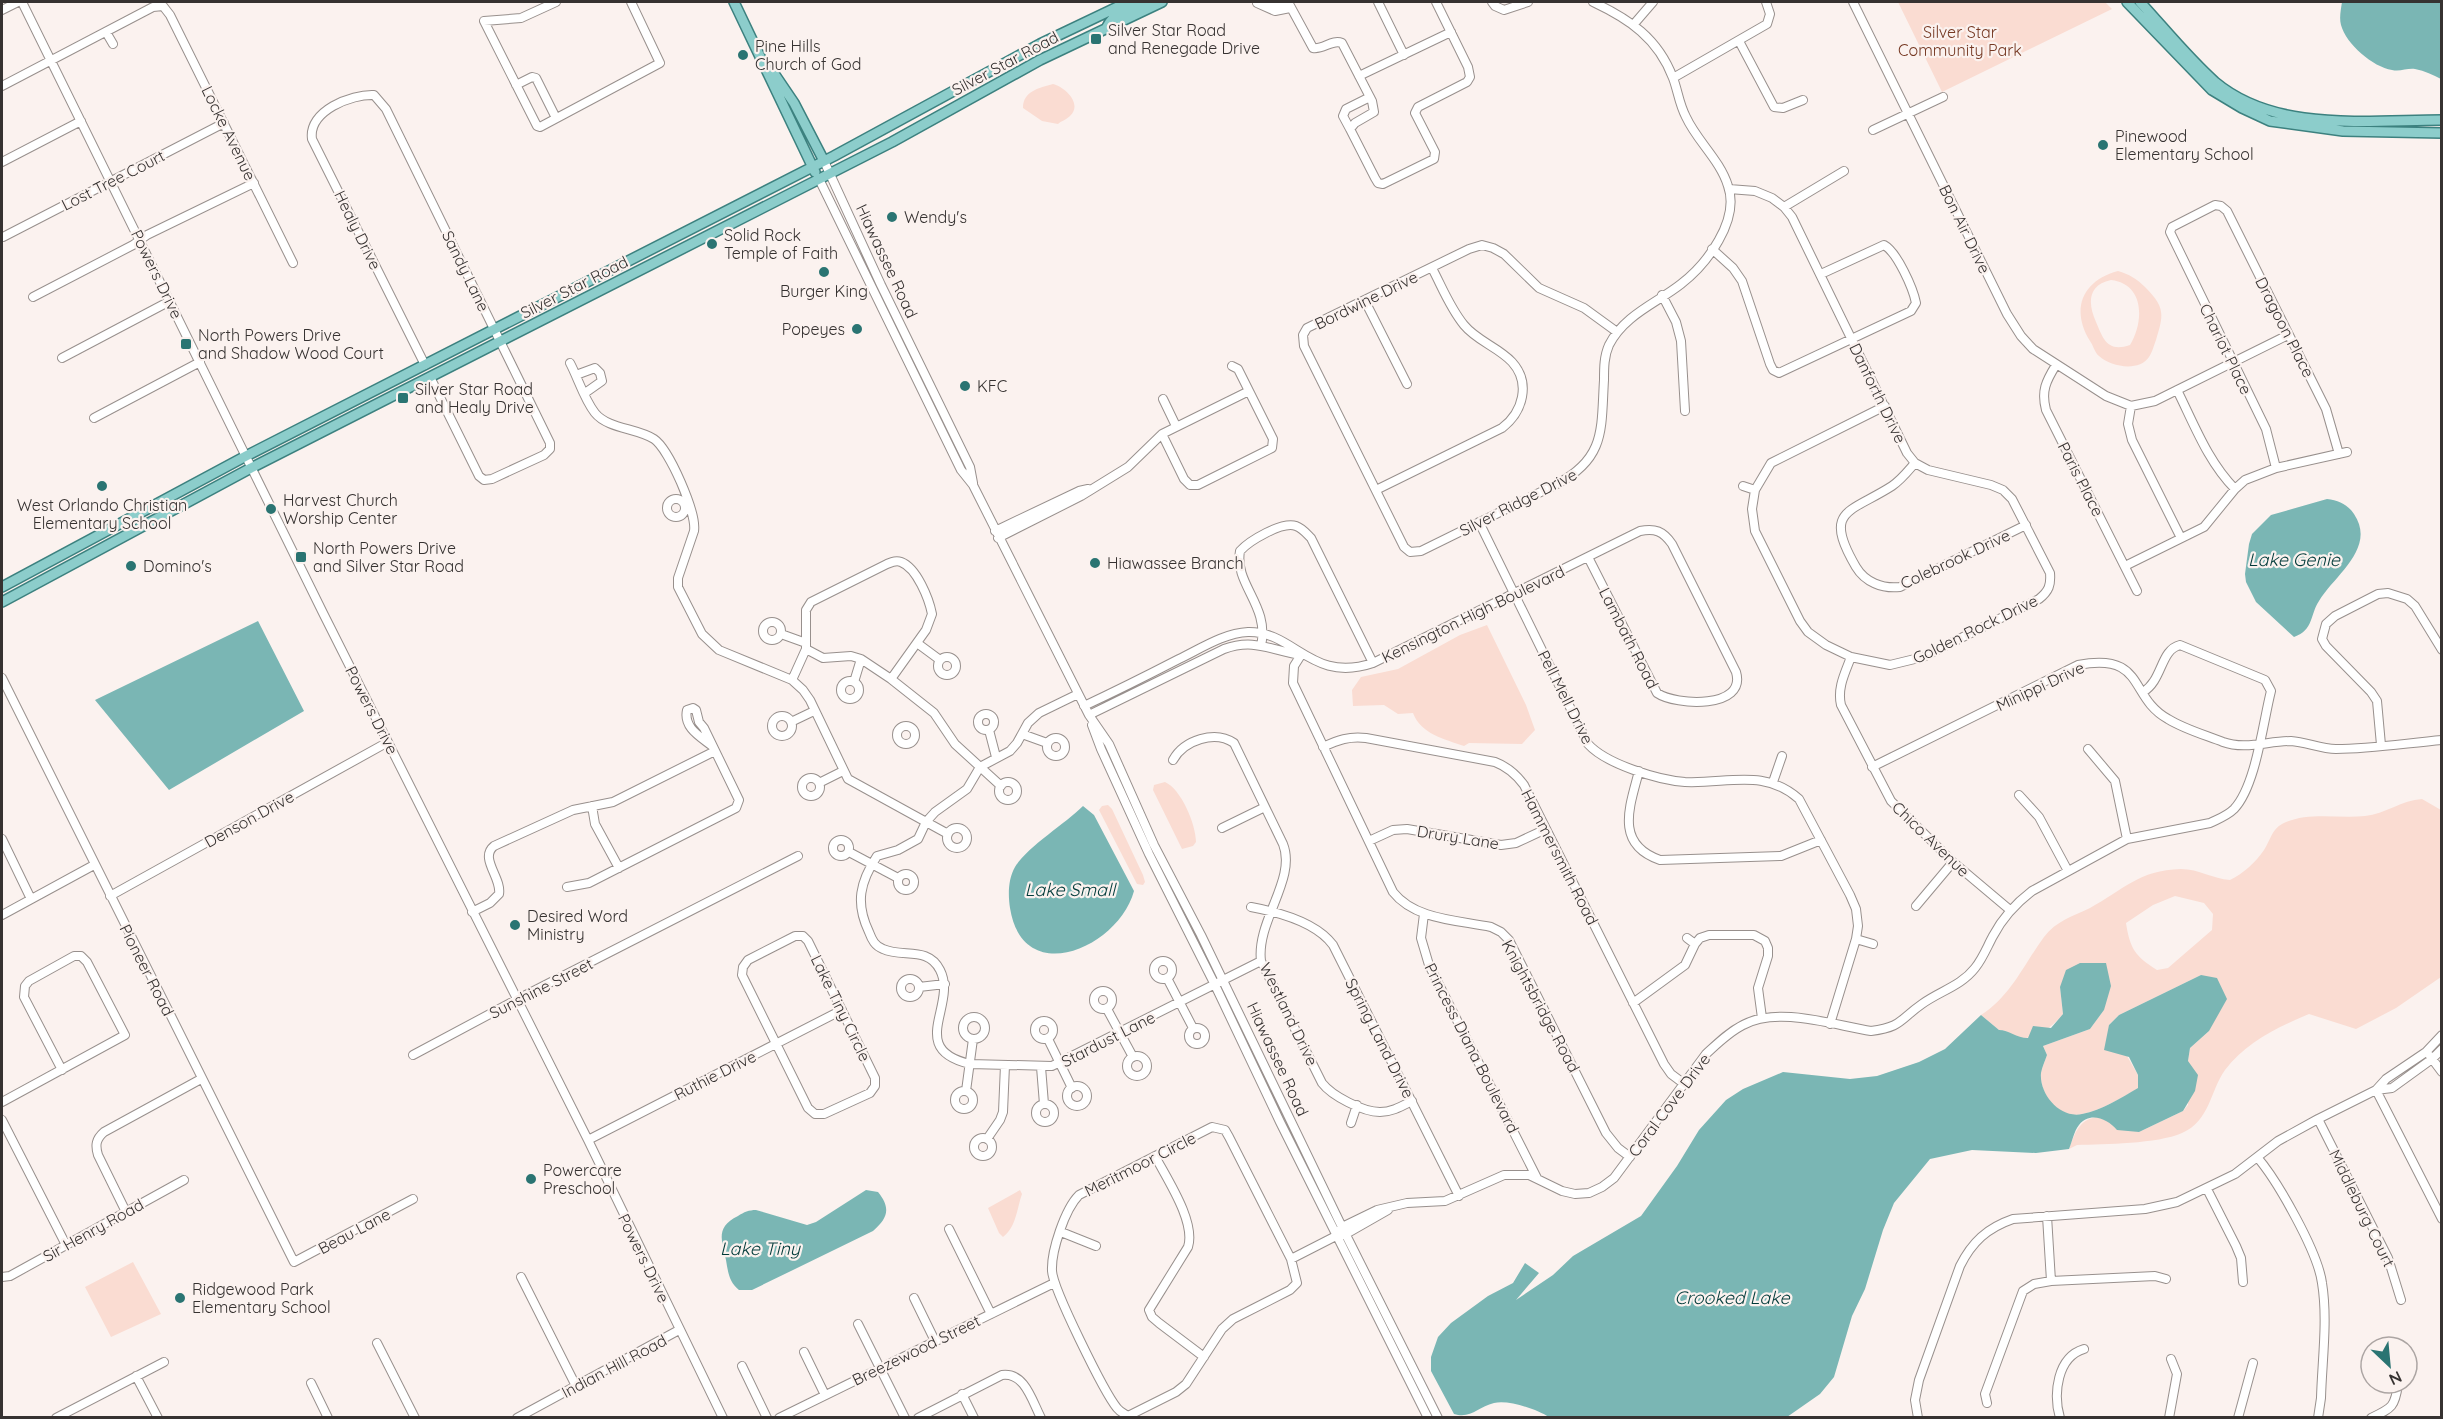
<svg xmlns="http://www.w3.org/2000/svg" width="2443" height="1419" font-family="Quicksand,sans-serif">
<rect width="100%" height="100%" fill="#fbf2ef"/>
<!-- green -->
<path fill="#fadcd2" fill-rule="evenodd" d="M1898,2H2105L2112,9L1942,92Z
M1053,84C1065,87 1083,104 1070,116C1066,120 1061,121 1058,124L1042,121L1023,108C1023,91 1039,88 1053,84Z
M2118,271C2129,274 2137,279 2145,287C2165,307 2164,314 2156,340C2154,345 2152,353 2149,357C2139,372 2111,367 2099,356C2095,353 2093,345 2090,341C2070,309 2083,280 2118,271ZM2111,280C2145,284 2144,322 2130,345C2107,353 2103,338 2096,322C2088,304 2087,285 2111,280Z
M1487,625L1526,705L1535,730L1522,744L1469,743L1464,746C1444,739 1421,734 1413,713L1398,714L1384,705L1353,706L1352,690L1361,677L1398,669L1460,635Z
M1165,782C1181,789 1196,824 1196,842L1193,846L1182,849L1153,790L1154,785Z
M2422,799L2441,810V977L2396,1008L2356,1029L2309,1014C2278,1027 2246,1042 2225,1070C2210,1091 2210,1121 2182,1133C2157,1144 2105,1144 2077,1145L2069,1149C2075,1133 2079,1119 2098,1117L2139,1132L2183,1111L2188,1105V1061L2190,1048L2209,1031L2201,975L2119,1015L2109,1025L2138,1075L2139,1088C2121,1098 2102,1110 2082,1114C2060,1120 2039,1095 2041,1073C2042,1067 2045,1061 2047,1055L2043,1046L2090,1029L2104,1010L2060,987L2063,1014C2053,1026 2034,1042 2017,1037C2010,1035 2007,1030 1999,1030L1981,1015C2011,996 2024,964 2044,937C2056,921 2073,916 2090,908C2123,890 2139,870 2181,869C2199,869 2213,879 2230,880C2244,873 2255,863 2264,850C2270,841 2272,829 2282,824C2307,811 2338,819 2365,816C2385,814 2402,800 2422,799ZM2175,896L2204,903L2213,914L2212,930L2168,968L2157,970C2135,956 2130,949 2126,923L2153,905Z
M1108,805L1112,809L1143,875L1145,882L1143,885L1137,884L1099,810L1102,806Z
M1020,1190L1022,1194C1017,1208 1016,1228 1003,1237L999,1233L988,1208Z
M133,1262L161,1314L111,1337L85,1287Z"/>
<!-- water -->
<path fill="#7ab6b4" d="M2342,2L2441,3V79C2433,75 2425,71 2415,69C2407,68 2400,72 2392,70C2373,67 2346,44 2341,25C2339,18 2341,9 2342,2Z
M2327,499C2339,500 2348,505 2354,514C2377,548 2334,576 2319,601C2310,614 2314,630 2294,637L2256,602L2246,582L2245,574L2249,544L2252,534L2271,515Z
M258,621L304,711L169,790L95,700Z
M1083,806L1094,815L1134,891C1119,947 1023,990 1010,908C1008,895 1008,879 1015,867C1027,847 1065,824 1083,806Z
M2080,963H2106L2111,986L2104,1010L2090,1029L2043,1046L2047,1055C2045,1061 2042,1067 2041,1073C2039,1094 2060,1119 2082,1114C2102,1110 2121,1098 2138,1088V1075L2129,1057L2104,1050L2109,1025L2119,1015L2201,975L2217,978L2227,999L2209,1031L2190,1048L2188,1061L2198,1075L2195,1091L2183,1111L2139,1132L2117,1130C2108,1119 2090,1111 2079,1125C2074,1131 2072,1142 2069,1149L2036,1153L1972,1150L1930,1159L1894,1203L1883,1230L1865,1289L1852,1316L1834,1377L1820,1394L1787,1417H1549C1538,1410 1508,1399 1494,1403C1478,1407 1471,1419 1454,1414L1431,1371V1357L1438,1337L1451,1323L1488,1296L1513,1283L1525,1263L1539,1273L1516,1300L1553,1275L1573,1256L1641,1216L1677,1166L1699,1130L1726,1100L1743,1089L1783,1072L1850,1079L1877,1076L1919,1062L1945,1049L1981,1015L1999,1030C2009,1030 2016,1038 2028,1038L2033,1026L2051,1028L2063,1014L2060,987L2066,970Z
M866,1190L878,1192C891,1208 888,1218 873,1231L752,1290H739C729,1282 728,1272 726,1260C721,1239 716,1227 738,1216C744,1212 749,1210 756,1210L807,1225L816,1222Z"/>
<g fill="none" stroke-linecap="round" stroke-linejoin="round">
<!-- minor casing -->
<g stroke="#98908d" stroke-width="10">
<path id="minor" d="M22,2L323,613L588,1140L723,1418
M556,2L521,18L484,21L537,126L540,127L660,63L631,2
M1288,2L1313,48C1323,50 1332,39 1342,43L1372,101L1374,112L1355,123L1350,129L1375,178L1378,183L1383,184L1434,159L1435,152L1415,113L1418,107L1467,82L1470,77L1468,67L1436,2
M1378,2L1404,55
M1492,2L1495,6L1504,10L1528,2
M1593,2C1629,19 1658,38 1673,78C1678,91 1679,104 1686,117C1697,141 1720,160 1728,186C1740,220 1707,264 1681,284C1657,303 1624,315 1609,345C1604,356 1604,368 1604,380C1601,429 1606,458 1557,484L1421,551L1410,552L1404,547L1304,346L1303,335L1307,328L1469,249L1482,245L1493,248L1504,254L1539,288L1584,308L1617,332
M1853,2L2007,314L2021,336L2033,349L2106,396L2131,406L2155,401L2288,335
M1257,3L1275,11L1290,8
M1263,3L1278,5L1288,2
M2,10L18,2
M1634,24L1653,2
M106,32L113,44
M1739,41L1774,107L1783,108L1803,100
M1359,76L1451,32
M1673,78L1767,24L1770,14L1766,2
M516,85L532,77L536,78L556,118
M2,86L153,7L163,6L170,15L293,263
M1350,129L1343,116L1346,109L1370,97
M1873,130L1943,97
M824,161L881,285L970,467L973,483
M2,162L81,121
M819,179L961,470L973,485L1089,715L1109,744L1154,845L1201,935L1342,1227L1438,1418
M1729,189L1755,191L1772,198L1784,207L1792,217L1907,453L1915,463L1928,470L1991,485L2003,490L2012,499L2050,573C2051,585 2049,591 2039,599L1923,657L1890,665L1851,657L1826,645L1808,632L1800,621L1755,531L1752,509L1755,490L1771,463L1885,406
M1784,207L1844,171
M3,237L224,123
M1712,249L1733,268L1742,281L1770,364L1773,370L1779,373L1911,311L1916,303C1913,288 1897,252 1884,245L1821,274
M1662,295L1676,322L1681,341L1685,411
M33,297L133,245L147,235L254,183
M1365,301L1407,384
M62,358L170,301
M570,363C578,378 584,399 595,413C608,429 637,428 654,439C669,449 697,513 694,531L678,578V587L702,634L719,650L792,680L803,690L810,700L848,779L948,834
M425,365L312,139C308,111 351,94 374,95L386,109L550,443V449L544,455L492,479L484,480L479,476L430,377
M2056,365C2046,381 2041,391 2046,410L2137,591
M576,375L595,368L600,373L602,381L585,393
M2177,390C2194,424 2208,462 2235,489
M1163,399L1176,426
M2131,406L2128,424L2132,440L2181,538
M94,418L200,362
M1162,434L1184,479L1190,485H1198L1272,448L1273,439L1238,369L1232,366
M1915,463C1908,471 1901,480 1892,486C1850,513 1822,509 1856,567C1865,582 1882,589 1900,587L2026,525
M2276,468L2266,429L2170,232L2172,227L2215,205L2221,206L2227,211L2326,409L2339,454
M1743,486L1755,490
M1376,490L1502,428C1523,412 1531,383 1512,362C1498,347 1477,341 1464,325C1450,308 1442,287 1432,268
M667 508a9 9 0 1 1 18 0a9 9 0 1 1-18 0Z
M1479,522L1588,744C1606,764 1658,780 1685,782C1728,784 1764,768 1799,799L1850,895L1856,909L1858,926L1856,939L1830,1024
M995,531L1079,491L1088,489
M998,538L1081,496L1128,467L1162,434L1249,391
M2125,566L2204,527L2235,489L2245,480L2276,468L2347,452
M763 631a9 9 0 1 1 18 0a9 9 0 1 1-18 0Z
M781,634L806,643
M917,643L940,660
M1261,646C1270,605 1234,585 1240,551C1249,541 1282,521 1296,526C1302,528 1306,533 1311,538L1373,663
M806,649L823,658L851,656L861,659L891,679L934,713L955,744L1001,786
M1301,655L1294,666L1293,683L1393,892C1415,920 1458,920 1491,927L1501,932L1509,940L1606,1133L1618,1148L1630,1157
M1851,657C1845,673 1837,688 1841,705L1891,801L1953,862L2010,910
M938 666a9 9 0 1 1 18 0a9 9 0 1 1-18 0Z
M2,678L294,1262L413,1199
M792,680L806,649V610L811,602L887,564C892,562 896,560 901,562C917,568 929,599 932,614L926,630L891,679
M841 690a9 9 0 1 1 18 0a9 9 0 1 1-18 0Z
M854,682L861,659
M1078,694L1039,713L1028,723L1017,743L1010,751L980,767L967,789L935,812L926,822L918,839L898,850L877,856C860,882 855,903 869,932C872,940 875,946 883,949C903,958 928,946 940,970C958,1005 906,1049 970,1064L1052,1066L1261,961
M1084,706C1116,691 1148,675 1179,659C1200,649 1224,633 1248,632C1295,631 1311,684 1373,663L1640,531C1655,528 1663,531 1672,544L1736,672C1747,709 1676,706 1657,693L1588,557
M978 722a8 8 0 1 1 16 0a8 8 0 1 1-16 0Z
M1089,715L1224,649C1254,638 1270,650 1300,655
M772 726a10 10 0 1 1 20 0a10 10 0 1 1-20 0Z
M791,722L814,711
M1092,725L1101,749L1149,854L1215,985L1280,1122L1428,1418
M897 735a9 9 0 1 1 18 0a9 9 0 1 1-18 0Z
M989,730L996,757
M1022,734L1047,743
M1047 747a9 9 0 1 1 18 0a9 9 0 1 1-18 0Z
M2381,745L2377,701L2371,692L2326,646L2322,639L2326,624L2335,616L2378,594L2388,593L2407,599L2415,606L2442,650
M1323,747C1338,740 1349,736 1366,738L1495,762C1508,767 1516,774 1524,785L1664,1064L1671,1074L1683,1083
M2088,749L2115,781L2127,839
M1173,760C1184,740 1215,730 1234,743L1283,844C1297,879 1256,921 1261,961L1322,1083C1332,1096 1363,1112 1380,1112C1392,1112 1402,1106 1412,1101
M1872,767L2078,665C2146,652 2128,697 2168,719C2184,729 2205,735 2223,742C2245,750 2268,741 2291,741C2306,742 2321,749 2336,749C2371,749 2407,743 2442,740
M1639,771C1630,806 1614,844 1660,860L1781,856L1821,840
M802 787a9 9 0 1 1 18 0a9 9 0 1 1-18 0Z
M1773,782L1782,756
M999 791a9 9 0 1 1 18 0a9 9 0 1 1-18 0Z
M819,783L843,771
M2019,795L2039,817L2068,871
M592,806L595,824L619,868
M947 838a10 10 0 1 1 20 0a10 10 0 1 1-20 0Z
M1222,828L1265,807
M2,839L31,899
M833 848a8 8 0 1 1 16 0a8 8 0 1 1-16 0Z
M1369,841L1393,830L1407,829L1501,845L1516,843L1546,829
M849,852L898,878
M898 882a8 8 0 1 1 16 0a8 8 0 1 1-16 0Z
M567,887L589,883L736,808L739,800L704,728L699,722L696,710L693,708L687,710C683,728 701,737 712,746
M110,896L388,742
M1916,906L1953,862
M1251,907C1278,912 1316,922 1333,945L1459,1196
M472,912L490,903L499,894C502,878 479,858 494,846L573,810L613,802L715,751
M1424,914L1421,938L1429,965L1537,1178
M2,915L94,865
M795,936H803L808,941L875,1078V1086L870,1093L824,1114H815L808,1108L742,975L743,967L748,960Z
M1687,938L1695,944
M1856,939L1873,944
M1154 970a9 9 0 1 1 18 0a9 9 0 1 1-18 0Z
M1167,978L1193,1028
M901 988a9 9 0 1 1 18 0a9 9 0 1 1-18 0Z
M919,987L945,984
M1094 1000a9 9 0 1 1 18 0a9 9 0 1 1-18 0Z
M1633,1003L1685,965L1695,944L1700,938L1709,935H1754L1765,941L1768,948V956L1758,988L1762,1018
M1107,1009L1133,1057
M963 1028a11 11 0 1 1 22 0a11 11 0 1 1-22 0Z
M1035 1030a9 9 0 1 1 18 0a9 9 0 1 1-18 0Z
M1189 1036a8 8 0 1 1 16 0a8 8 0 1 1-16 0Z
M1048,1039L1072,1088
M413,1055L516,1000L798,856
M2430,1056L2442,1072
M1127 1066a10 10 0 1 1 20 0a10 10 0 1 1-20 0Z
M1041,1067L1044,1104
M1067 1096a10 10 0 1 1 20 0a10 10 0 1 1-20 0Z
M2376,1090L2442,1219
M2376,1090L2386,1079L2426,1052L2442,1035
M966,1091L973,1039
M955 1100a9 9 0 1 1 18 0a9 9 0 1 1-18 0Z
M2,1102L125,1035L87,962L81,956H74L29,981L25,986L24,997L62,1070
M1036 1113a9 9 0 1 1 18 0a9 9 0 1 1-18 0Z
M2318,1119L2388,1258L2401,1300
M2,1120L66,1245
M1351,1123L1357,1105
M1212,1127L1225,1130L1229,1137L1291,1259L1297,1283L1290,1290L1233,1319L1222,1329L1186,1384L1176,1392L1128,1416C1123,1413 1120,1412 1117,1408C1104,1392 1053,1289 1052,1271C1051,1251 1065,1209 1079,1195Z
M974 1147a9 9 0 1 1 18 0a9 9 0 1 1-18 0Z
M987,1139L1000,1120L1003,1112L1005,1065
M588,1140L842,1010
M1155,1156C1167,1179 1196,1222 1188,1247L1149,1310L1152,1317L1159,1323L1204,1357
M2257,1157C2277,1180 2318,1252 2322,1283C2328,1320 2322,1361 2321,1398L2318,1418
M2207,1189L2236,1246L2241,1258L2243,1282
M126,1212L98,1155C95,1145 96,1139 104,1132L201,1079
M2047,1216L2051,1281
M949,1229L991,1314
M1061,1232L1096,1246
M1336,1236L1342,1227L1377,1210L1407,1203L1445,1201L1504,1175H1529L1562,1191L1575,1194L1589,1193L1602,1187L1614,1178L1706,1054C1718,1043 1729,1032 1743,1025C1778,1006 1833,1025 1871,1031C1902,1027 1899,1020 1922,1004C1940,991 1961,986 1975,968C1983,958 1987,947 1993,936C2003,917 2015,904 2032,891L2127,839L2210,823C2218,819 2227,816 2234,809C2256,786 2263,722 2271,691L2265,680L2180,645C2160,650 2163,680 2143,692
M1291,1259L1336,1236L1346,1234L1388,1210
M2,1277L10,1276L184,1180
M521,1277L576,1386
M914,1298L935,1341
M858,1324L905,1418
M377,1343L415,1418
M804,1352L825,1395
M742,1366L767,1418
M136,1376L158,1418
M311,1383L328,1418
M962,1394L974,1418
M1987,1403L1985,1394L2023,1291L2034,1284L2051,1281L2155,1276L2166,1279
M56,1418L164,1362
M517,1418L679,1330
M779,1418L1054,1283
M918,1418L1002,1375C1025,1372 1032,1401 1041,1418
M1918,1418L1915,1400L1919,1380L1960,1266C1972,1242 1987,1228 2013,1219L2145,1209L2177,1202L2235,1174L2278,1141L2318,1119L2376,1090L2392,1088L2432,1059L2442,1049
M2060,1418C2053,1394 2057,1357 2084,1349
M2169,1418L2177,1374L2171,1359
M2238,1418L2253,1363
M2371,1418C2392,1408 2395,1407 2398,1384"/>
</g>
<!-- major casing -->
<g stroke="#3c817f" stroke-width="12">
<path id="major" d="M734,2L815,172
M2127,2L2212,90L2242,108L2270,121L2343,131L2442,133
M2140,2C2164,28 2188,58 2215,82C2276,133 2368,120 2442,120
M1107,27C1114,12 1131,8 1145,2
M773,72L794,103L824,161
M2,587L246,456L834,156L1040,44L1128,2
M2,602L251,468L892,142L1040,60L1162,2"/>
</g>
<!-- minor -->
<use href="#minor" stroke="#fff" stroke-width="8"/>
<!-- major -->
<use href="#major" stroke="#8ccdcb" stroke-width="9"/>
</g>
<!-- markers -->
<g fill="#2a7472" stroke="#fbf2ef" stroke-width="2">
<rect x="1090" y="33" width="12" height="12" rx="3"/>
<circle cx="743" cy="55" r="6"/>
<circle cx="2103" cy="145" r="6"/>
<circle cx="892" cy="217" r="6"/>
<circle cx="712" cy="244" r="6"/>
<circle cx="824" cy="272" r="6"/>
<circle cx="857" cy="329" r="6"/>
<rect x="180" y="338" width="12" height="12" rx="3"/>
<circle cx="965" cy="386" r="6"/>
<rect x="397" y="392" width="12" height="12" rx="3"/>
<circle cx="102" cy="486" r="6"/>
<circle cx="271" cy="509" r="6"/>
<rect x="295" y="551" width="12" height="12" rx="3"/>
<circle cx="1095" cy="563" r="6"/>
<circle cx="131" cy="566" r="6"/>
<circle cx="515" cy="925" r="6"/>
<circle cx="531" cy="1179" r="6"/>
<circle cx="180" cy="1298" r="6"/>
</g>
<g text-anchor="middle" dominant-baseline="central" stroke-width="4.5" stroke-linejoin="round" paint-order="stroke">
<!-- poi labels -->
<g font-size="16" fill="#363231" stroke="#fbf2ef" text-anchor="start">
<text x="1108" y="30">Silver Star Road<tspan x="1108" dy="18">and Renegade Drive</tspan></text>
<text x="755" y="46">Pine Hills<tspan x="755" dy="18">Church of God</tspan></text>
<text x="2115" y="136">Pinewood<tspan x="2115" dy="18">Elementary School</tspan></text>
<text x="904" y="217">Wendy's</text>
<text x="724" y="235">Solid Rock<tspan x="724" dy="18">Temple of Faith</tspan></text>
<text x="824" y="291" text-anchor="middle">Burger King</text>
<text x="845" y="329" text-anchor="end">Popeyes</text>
<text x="198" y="335">North Powers Drive<tspan x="198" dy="18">and Shadow Wood Court</tspan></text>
<text x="977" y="386">KFC</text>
<text x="415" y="389">Silver Star Road<tspan x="415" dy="18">and Healy Drive</tspan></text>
<text x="283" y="500">Harvest Church<tspan x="283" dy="18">Worship Center</tspan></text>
<text x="102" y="505" text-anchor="middle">West Orlando Christian<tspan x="102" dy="18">Elementary School</tspan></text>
<text x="313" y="548">North Powers Drive<tspan x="313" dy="18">and Silver Star Road</tspan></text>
<text x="1107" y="563">Hiawassee Branch</text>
<text x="143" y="566">Domino's</text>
<text x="527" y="916">Desired Word<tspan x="527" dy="18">Ministry</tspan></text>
<text x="543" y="1170">Powercare<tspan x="543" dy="18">Preschool</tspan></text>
<text x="192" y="1289">Ridgewood Park<tspan x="192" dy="18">Elementary School</tspan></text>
</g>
<!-- park labels -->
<g font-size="16" fill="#763923" stroke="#fbf2ef">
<text x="1960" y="32">Silver Star<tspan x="1960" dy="18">Community Park</tspan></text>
</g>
<!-- street labels -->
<g font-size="16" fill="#363231" stroke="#fbf2ef">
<text transform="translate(1005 63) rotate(-28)">Silver Star Road</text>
<text transform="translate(229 133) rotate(64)">Locke Avenue</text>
<text transform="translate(113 180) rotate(-27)">Lost Tree Court</text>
<text transform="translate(1965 229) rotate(64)">Bon Air Drive</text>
<text transform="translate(358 230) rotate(64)">Healy Drive</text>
<text transform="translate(887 261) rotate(65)">Hiawassee Road</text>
<text transform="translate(466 271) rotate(64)">Sandy Lane</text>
<text transform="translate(157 274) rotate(64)">Powers Drive</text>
<text transform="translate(574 287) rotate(-27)">Silver Star Road</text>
<text transform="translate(1366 300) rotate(-26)">Bordwine Drive</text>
<text transform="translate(2285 327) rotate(63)">Dragoon Place</text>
<text transform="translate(2226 349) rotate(64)">Chariot Place</text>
<text transform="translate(1878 393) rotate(64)">Danforth Drive</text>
<text transform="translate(2081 479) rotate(63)">Paris Place</text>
<text transform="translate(1518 502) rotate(-27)">Silver Ridge Drive</text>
<text transform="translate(1955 559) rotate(-25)">Colebrook Drive</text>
<text transform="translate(1473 614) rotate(-26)">Kensington High Boulevard</text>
<text transform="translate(1975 629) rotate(-26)">Golden Rock Drive</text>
<text transform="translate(1629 638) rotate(63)">Lambath Road</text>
<text transform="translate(2040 686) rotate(-25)">Minippi Drive</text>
<text transform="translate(1566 697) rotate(63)">Pell Mell Drive</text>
<text transform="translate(372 710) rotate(63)">Powers Drive</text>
<text transform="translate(249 819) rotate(-29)">Denson Drive</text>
<text transform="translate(1458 837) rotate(9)">Drury Lane</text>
<text transform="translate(1931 839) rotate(44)">Chico Avenue</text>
<text transform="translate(1560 857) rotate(63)">Hammersmith Road</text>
<text transform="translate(147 970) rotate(63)">Pioneer Road</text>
<text transform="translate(541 988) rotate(-27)">Sunshine Street</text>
<text transform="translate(1541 1006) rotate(62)">Knightsbridge Road</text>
<text transform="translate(841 1008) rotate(64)">Lake Tiny Circle</text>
<text transform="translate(1289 1014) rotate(64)">Westland Drive</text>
<text transform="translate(1380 1038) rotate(63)">Spring Land Drive</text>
<text transform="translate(1108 1039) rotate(-27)">Stardust Lane</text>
<text transform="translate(1472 1048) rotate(63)">Princess Diana Boulevard</text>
<text transform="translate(1278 1059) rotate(65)">Hiawassee Road</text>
<text transform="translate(715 1075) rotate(-27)">Ruthie Drive</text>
<text transform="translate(1669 1105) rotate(-53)">Coral Cove Drive</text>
<text transform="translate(1140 1164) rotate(-27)">Meritmoor Circle</text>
<text transform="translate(2362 1208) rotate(64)">Middleburg Court</text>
<text transform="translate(93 1230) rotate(-29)">Sir Henry Road</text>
<text transform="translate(354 1231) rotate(-28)">Beau Lane</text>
<text transform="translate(644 1258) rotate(64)">Powers Drive</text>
<text transform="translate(916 1350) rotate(-26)">Breezewood Street</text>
<text transform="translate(614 1366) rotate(-28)">Indian Hill Road</text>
</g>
<!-- water labels -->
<g font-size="18" font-style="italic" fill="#003a39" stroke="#fbf2ef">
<text x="2294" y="559">Lake Genie</text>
<text x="1070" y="889">Lake Small</text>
<text x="760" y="1248">Lake Tiny</text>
<text x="1732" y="1297">Crooked Lake</text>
</g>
</g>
<!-- border -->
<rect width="2443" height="1419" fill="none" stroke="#363231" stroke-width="6"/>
<!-- north arrow -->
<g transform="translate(2389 1365) rotate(154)"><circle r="28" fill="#fbf2ef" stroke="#aca5a3" stroke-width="1.5"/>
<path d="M0-4.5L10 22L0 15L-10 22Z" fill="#2a7472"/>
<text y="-9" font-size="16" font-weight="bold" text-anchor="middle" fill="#363231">N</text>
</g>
</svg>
